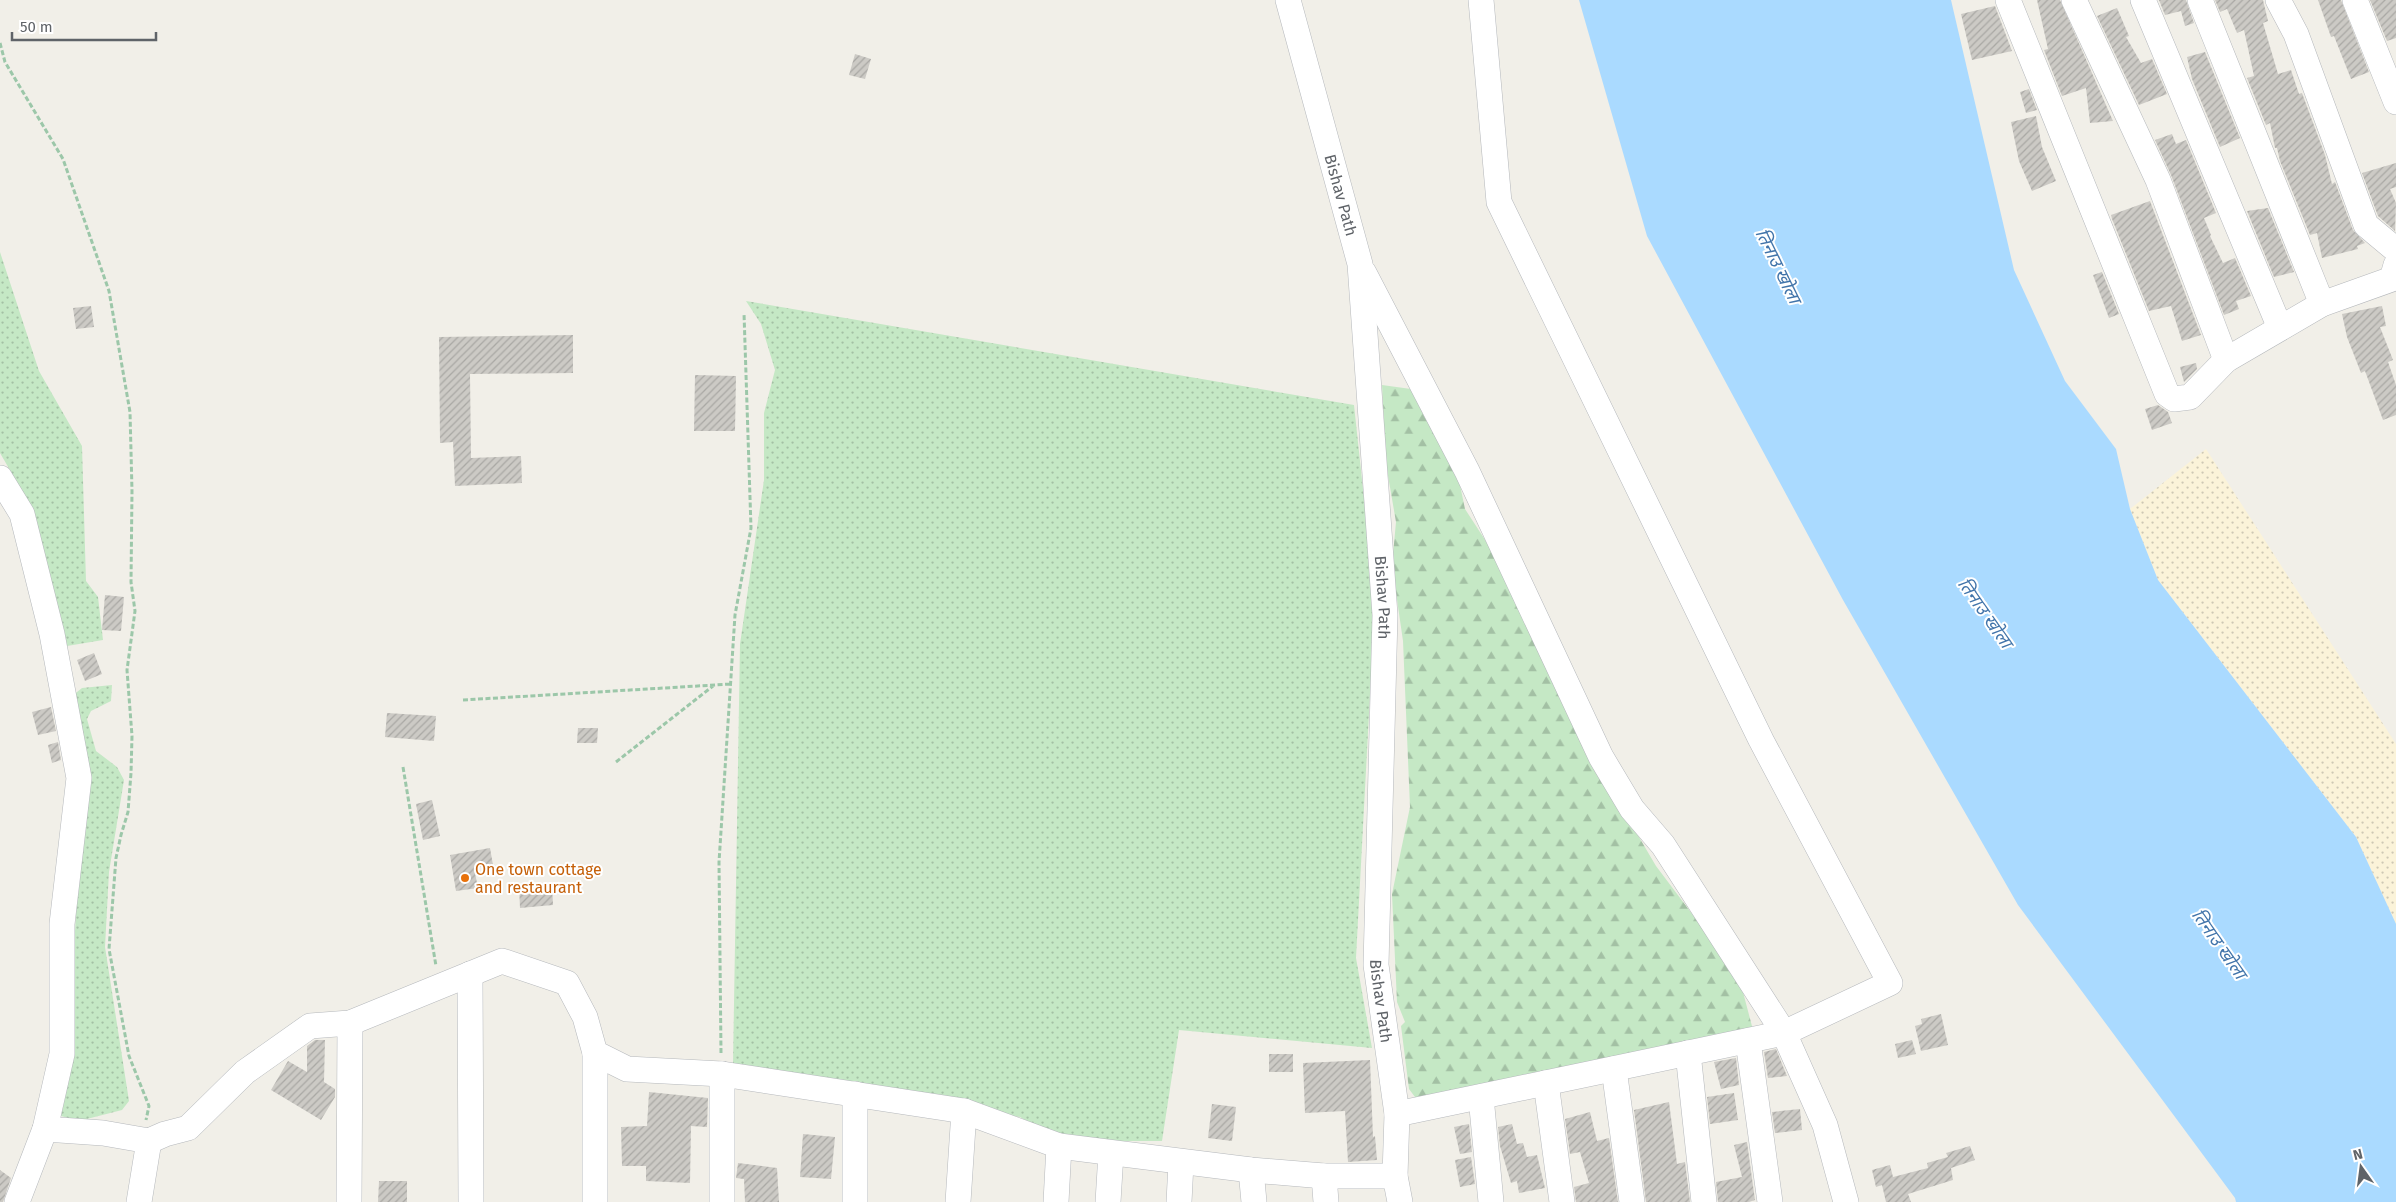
<svg xmlns="http://www.w3.org/2000/svg" width="2396" height="1202" font-family="'Fira Sans','Noto Sans Devanagari',sans-serif">
<defs>
<pattern id="grass-dots" width="8" height="8" patternUnits="userSpaceOnUse" patternTransform="scale(1.25)"><rect width="8" height="8" fill="#c5e8c5"/><path d="M2 2h.1M6 6h.1" fill="none" stroke="#a3c0a4" stroke-width="1.8" stroke-linecap="round"/></pattern>
<pattern id="forest-firs" width="22" height="20" patternUnits="userSpaceOnUse" patternTransform="scale(1.25)"><rect width="22" height="20" fill="#c5e8c5"/><path d="M5 1l3.5 6h-7zM16 11l3.5 6h-7z" fill="#a3c0a4"/></pattern>
<pattern id="sand-dots" width="8" height="8" patternUnits="userSpaceOnUse" patternTransform="scale(1.25)"><rect width="8" height="8" fill="#fbf3d9"/><path d="M2 2h.1M6 6h.1" fill="none" stroke="#cec8b4" stroke-width="1.8" stroke-linecap="round"/></pattern>
<pattern id="building-hatch" width="6" height="6" patternUnits="userSpaceOnUse" patternTransform="scale(1.25)"><rect width="6" height="6" fill="#cccac5"/><path d="M-1 1l2-2M0 6l6-6M5 7l2-2" fill="none" stroke="#a9a8a4"/></pattern>
</defs>
<rect width="100%" height="100%" fill="#f1efe8"/>
<!-- grass -->
<path fill="url(#grass-dots)" d="M0,252L39,371L82,446L86,581L98,597L103,640L61,647L32,508L0,453Z
M746,301L1354,405L1375,601L1356,958L1372,1048L1179,1030L1162,1141H1059L1020,1117L774,1074L733,1064L740,644L764,480V413L775,370L761,324Z
M112,685L111,701L91,711L87,719L96,751L117,767L124,780L109,872L105,947L129,1101L122,1110L79,1121L61,1116L73,1057L72,983L83,792L72,696L82,688Z"/>
<!-- forest -->
<path fill="url(#forest-firs)" d="M1382,385L1411,389L1456,466L1465,509L1491,549L1606,781L1656,866L1711,939L1743,992L1753,1030L1418,1101L1409,1089L1401,1026L1405,1022L1397,1002L1392,894L1410,807L1403,641L1392,565L1396,522L1386,464Z"/>
<!-- sand -->
<path fill="url(#sand-dots)" d="M2206,449L2396,744V924L2356,837L2158,580L2130,509Z"/>
<!-- water -->
<path fill="#aadaff" d="M1579,0H1951L2014,270L2065,381L2116,449L2130,509L2158,580L2356,837L2396,924V1202H2236L2235,1198L2018,905L1843,600L1647,236Z"/>
<!-- building -->
<path fill="url(#building-hatch)" d="M2037,0H2060L2113,121L2090,123L2086,88L2062,96L2044,50L2048,49Z
M2159,0H2186L2194,23L2185,26L2181,11L2165,15Z
M2215,0H2263L2268,21L2263,23L2278,74L2291,70L2299,94L2302,93L2325,155L2332,184L2335,182L2353,230L2365,243L2357,246L2358,249L2322,258L2317,233L2310,235L2280,161L2277,148H2275L2270,123L2266,125L2247,78L2254,76L2244,30L2237,33L2227,9L2220,12Z
M2318,0H2341L2369,72L2351,79L2334,36L2331,37Z
M2370,0H2396V38L2387,41Z
M1995,6L2012,51L1972,60L1961,14Z
M2117,8L2129,36L2126,37L2141,63L2152,59L2167,94L2139,105L2097,16Z
M2205,52L2240,138L2220,147L2192,79L2187,57Z
M855,54L871,59L865,79L849,75Z
M2029,89L2037,110L2026,113L2020,92Z
M2036,116L2042,147L2056,181L2032,191L2019,161L2011,122Z
M2172,134L2176,144L2186,140L2216,213L2204,218L2211,235L2210,236L2223,263L2235,258L2251,296L2236,301L2239,309L2224,315L2171,175L2155,140Z
M2396,163V187L2390,189L2396,203L2395,231L2378,216L2362,173Z
M2150,201L2201,335L2182,341L2171,306L2149,311L2112,219L2111,215Z
M2268,208L2294,272L2274,277L2247,211Z
M2102,272L2119,314L2109,318L2093,275Z
M91,306L94,327L76,329L73,308Z
M2382,306L2386,326L2380,327L2393,360L2388,362L2396,385V415L2383,420L2365,371L2361,373L2347,337L2342,314Z
M573,335V373L470,374L471,458L521,456L522,483L455,486L453,442L440,443L439,337Z
M2196,363L2197,369L2184,382L2180,367Z
M695,375L736,376L735,431H694Z
M2158,405L2168,412L2172,423L2152,430L2145,409Z
M105,595L124,597L121,631L102,630Z
M94,653L102,674L85,681L77,660Z
M51,707L56,731L38,735L32,712Z
M387,713L436,716L434,741L385,737Z
M578,728H598L597,743H577Z
M58,742L61,760L52,763L48,745Z
M432,800L440,836L423,840L416,804Z
M490,848L493,865L474,868L478,888L456,891L450,855Z
M552,884L553,905L520,908L519,886Z
M1941,1014L1948,1045L1921,1051L1915,1026L1922,1024L1921,1019Z
M315,1040H325L324,1082L335,1089V1097L321,1120L271,1090L288,1061L307,1072V1046Z
M1912,1040L1916,1054L1898,1058L1895,1044Z
M1776,1049L1787,1076L1768,1078L1764,1052Z
M1269,1054H1293V1072H1269Z
M1736,1058L1739,1085L1721,1089L1714,1062Z
M1370,1060L1373,1137L1375,1136L1377,1160L1348,1162L1345,1111L1305,1113L1303,1063Z
M649,1092L708,1098L707,1127L691,1126L690,1183L646,1181V1166H622L621,1127L647,1126Z
M1734,1093L1738,1120L1710,1124L1707,1097Z
M1669,1102L1677,1164L1685,1162L1690,1202H1646L1634,1110Z
M1212,1104L1236,1107L1232,1141L1208,1138Z
M1800,1109L1802,1130L1775,1133L1772,1112Z
M1590,1112L1597,1141L1609,1138L1618,1202H1576L1574,1187L1589,1183L1580,1152L1570,1154L1565,1119Z
M1469,1124L1472,1152L1460,1154L1454,1127Z
M1512,1124L1517,1144L1523,1143L1527,1157L1537,1155L1545,1188L1519,1193L1517,1181L1511,1183L1500,1146L1498,1127Z
M803,1134L835,1137L831,1179L800,1177Z
M1747,1142L1755,1200L1749,1202H1718L1716,1182L1742,1177L1734,1145Z
M1970,1146L1975,1160L1951,1168L1953,1180L1908,1194L1911,1202H1886L1882,1185L1876,1187L1872,1170L1890,1165L1893,1177L1928,1168L1927,1163L1948,1157L1946,1153Z
M1471,1157L1475,1184L1460,1187L1455,1160Z
M738,1163L777,1168L779,1202H745L744,1179L736,1178Z
M0,1170L11,1178L3,1202H0Z
M379,1181H407V1202H378Z"/>
<g fill="none" stroke-linecap="round" stroke-linejoin="round">
<!-- minor casing -->
<g stroke="#b5b8bc" stroke-width="26">
<g id="minor">
<path id="s1" d="M1288,0L1360,264L1385,615L1376,965L1397,1114L1395,1176L1400,1202"/>
<path d="M2008,0L2167,394L2174,399L2190,397L2226,360L2322,304L2392,279L2396,265"/>
<path d="M2074,0L2158,180L2226,360"/>
<path d="M2143,0L2280,328"/>
<path d="M2200,0L2322,304"/>
<path d="M2278,0L2296,34L2366,225L2396,250"/>
<path d="M2355,0L2396,102"/>
<path d="M1364,273L1467,471L1601,757L1632,809L1663,845L1784,1033L1825,1125L1846,1202"/>
<path d="M0,478L22,514L52,634L79,778L62,924V1054L45,1129L103,1133L149,1141L165,1134L188,1128L245,1072L310,1026L350,1023L502,961L567,983L585,1017L595,1053L627,1069L722,1074L964,1111L1059,1146L1251,1170L1324,1176H1395"/>
<path d="M470,974L471,1202"/>
<path d="M1748,1041L1770,1202"/>
<path d="M1688,1053L1704,1202"/>
<path d="M1614,1069L1632,1202"/>
<path d="M722,1074V1202"/>
<path d="M1546,1083L1562,1202"/>
<path d="M1481,1097L1491,1202"/>
<path d="M1397,1114L1784,1033L1890,983L1761,740L1499,202L1481,0"/>
<path d="M1251,1170L1254,1202"/>
<path d="M1324,1176L1326,1202"/>
<path d="M17,1202L45,1129"/>
<path d="M139,1202L149,1141"/>
<path d="M349,1202L350,1023"/>
<path d="M595,1202V1053"/>
<path d="M855,1202V1094"/>
<path d="M958,1202L964,1111"/>
<path d="M1056,1202L1059,1146"/>
<path d="M1108,1202L1111,1153"/>
<path d="M1179,1202L1181,1163"/>
</g>
</g>
<!-- path -->
<path stroke="#9cc7a9" stroke-width="3" stroke-dasharray="5 2.5" stroke-linecap="butt" d="M0,43L5,62L63,159L109,291L130,412L132,491L131,582L135,611L127,670L132,736L131,773L128,812L121,835L116,858L109,949L129,1056L149,1106L146,1120
M463,700L731,684
M616,762L713,686
M403,767L436,966
M721,1053L719,862L735,615L751,528L744,313"/>
<!-- minor -->
<use href="#minor" stroke="#fff" stroke-width="25"/>
</g>
<!-- markers -->
<circle fill="#e8710a" stroke="#fff" stroke-width="2" cx="465" cy="878" r="5"/>
<g text-anchor="middle" dominant-baseline="central" stroke-width="4" stroke-linejoin="round" paint-order="stroke">
<!-- street labels -->
<g font-size="16" fill="#5f6368" stroke="#fff">
<text stroke="none"><textPath href="#s1" startOffset="202">Bishav Path</textPath></text>
<text stroke="none"><textPath href="#s1" startOffset="608">Bishav Path</textPath></text>
<text stroke="none"><textPath href="#s1" startOffset="1012">Bishav Path</textPath></text>
</g>
<!-- food labels -->
<g font-size="16" fill="#c56008" stroke="#fff" text-anchor="start">
<text x="475" y="869">One town cottage<tspan x="475" dy="18">and restaurant</tspan></text>
</g>
<!-- water labels -->
<g font-size="18" font-style="italic" fill="#4174aa" stroke="#fff">
<text transform="translate(1778 266) rotate(64)">तिनाउ खोला</text>
<text transform="translate(1985 613) rotate(55)">तिनाउ खोला</text>
<text transform="translate(2219 944) rotate(55)">तिनाउ खोला</text>
</g>
</g>
<!-- north arrow -->
<g transform="translate(2361 1167) rotate(346)" stroke="#ffffff" stroke-width="4" paint-order="stroke">
<path d="M0-4L9 19L0 12L-9 19Z" fill="#5f6368"/>
<text y="-8" font-size="14" font-weight="bold" text-anchor="middle" fill="#5f6368">N</text>
</g>
<!-- scale -->
<path d="M12 32v8h144v-8" fill="none" stroke="#5f6368" stroke-width="2.5"/>
<text x="20" y="32" font-size="15" fill="#5f6368" stroke="#ffffff" stroke-width="4" paint-order="stroke">50 m</text>
</svg>
